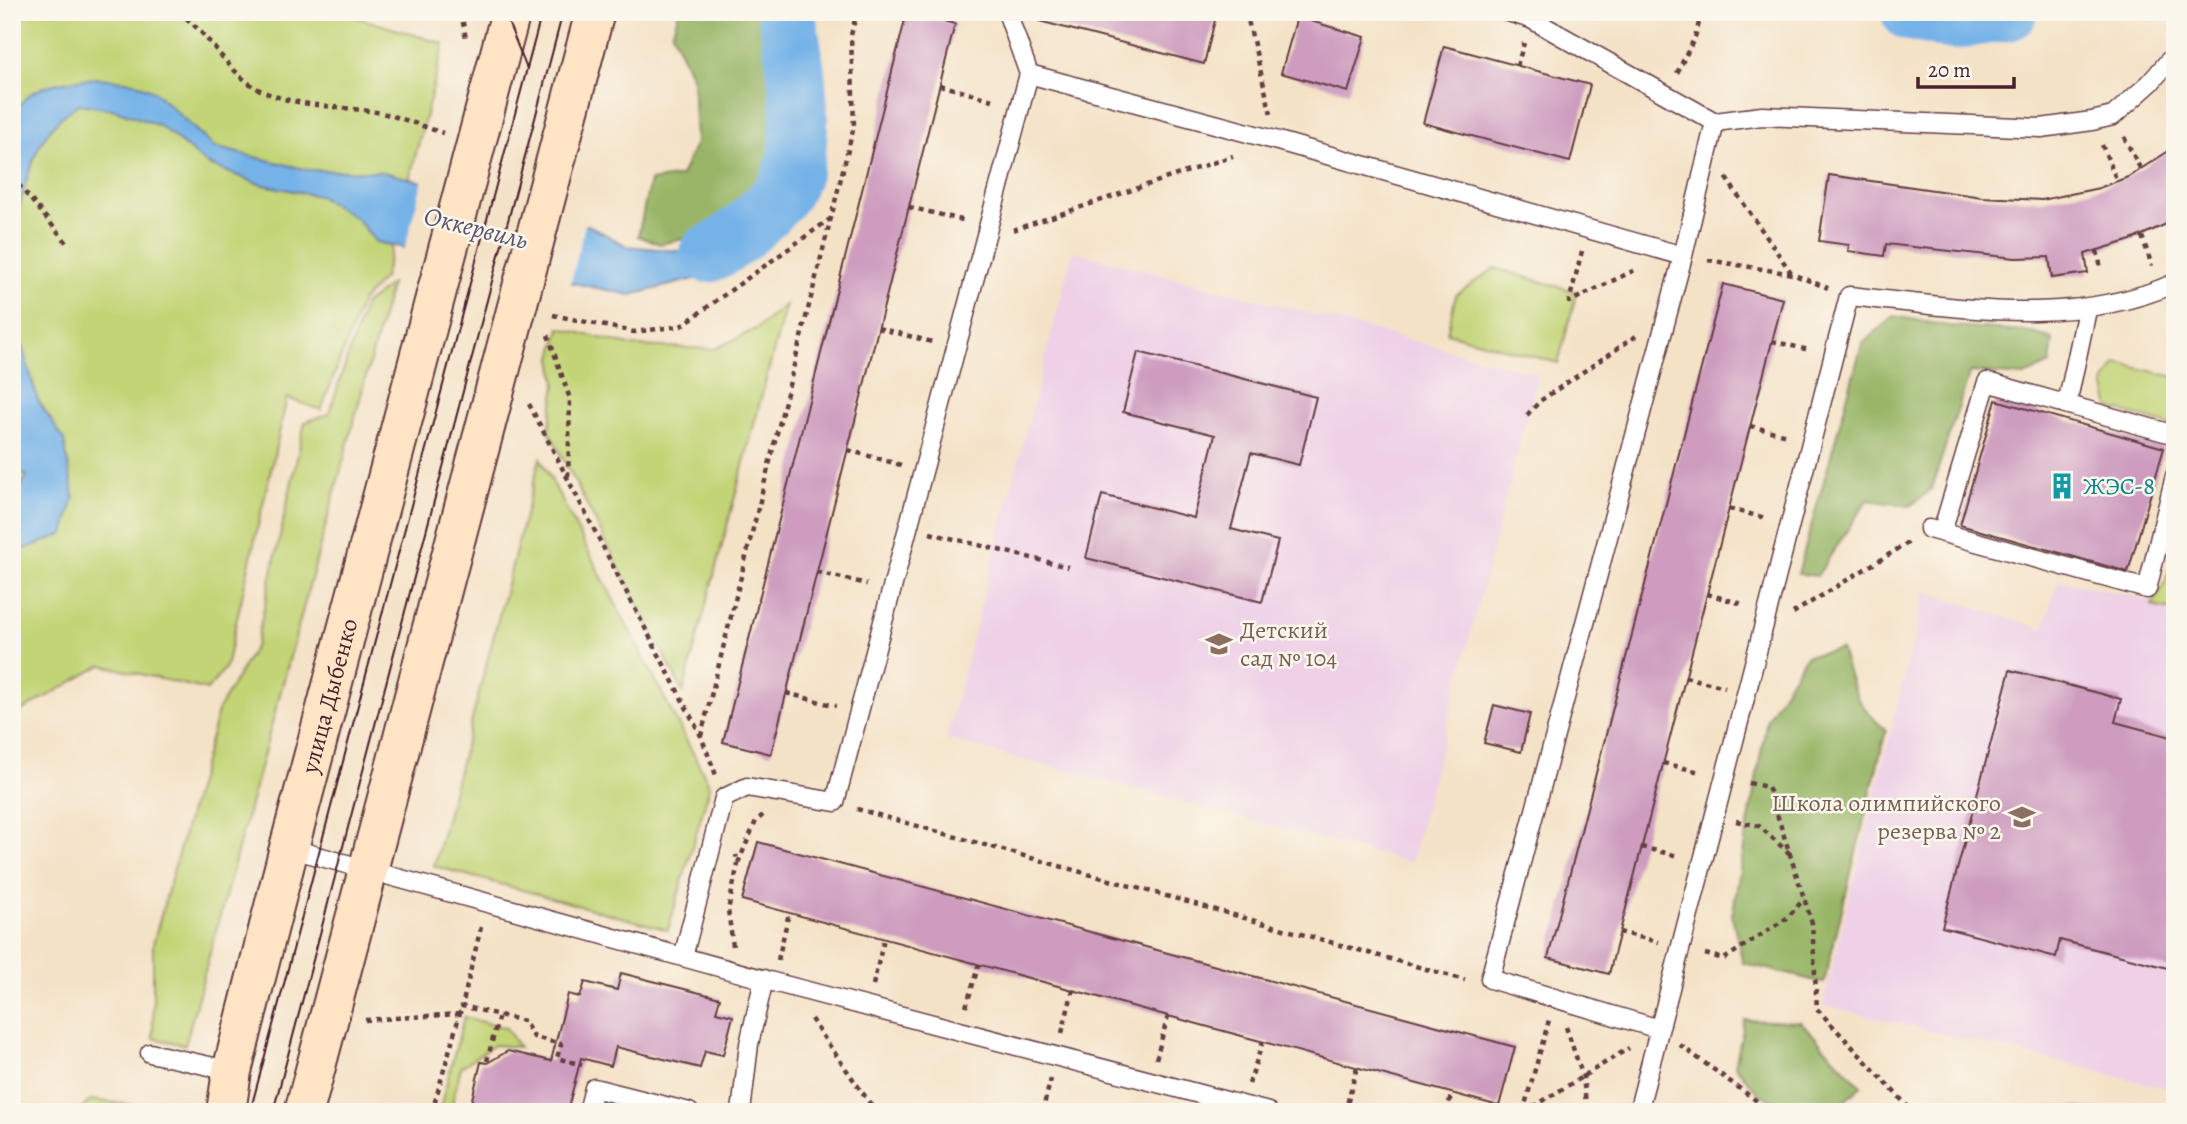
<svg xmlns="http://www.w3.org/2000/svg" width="2187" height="1124" font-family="Alegreya,serif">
<rect width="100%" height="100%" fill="#fbf7ec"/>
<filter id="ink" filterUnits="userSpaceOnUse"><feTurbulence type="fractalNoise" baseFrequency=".0143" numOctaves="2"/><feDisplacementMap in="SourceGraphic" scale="14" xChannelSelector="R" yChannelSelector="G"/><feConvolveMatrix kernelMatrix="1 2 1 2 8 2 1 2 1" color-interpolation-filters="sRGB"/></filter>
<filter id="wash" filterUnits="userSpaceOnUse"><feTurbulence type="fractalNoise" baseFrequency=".00686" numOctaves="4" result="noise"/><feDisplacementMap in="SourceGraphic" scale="28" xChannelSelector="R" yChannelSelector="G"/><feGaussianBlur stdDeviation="1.57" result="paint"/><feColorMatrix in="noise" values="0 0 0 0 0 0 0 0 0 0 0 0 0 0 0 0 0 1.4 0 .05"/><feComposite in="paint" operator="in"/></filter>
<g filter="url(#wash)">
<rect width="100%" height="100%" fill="#f4e2c7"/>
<!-- built -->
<path fill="#eed0e7" d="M1073,251L1538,374L1411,863L946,739Z
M2058,580L2175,606V1090L1823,1005L1925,592L2043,629Z"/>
<!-- green -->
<path fill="#c2d476" stroke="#867a50" stroke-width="2" d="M12,12H340L444,44L384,278L362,301L321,410L287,398L226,667L207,690L102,665L12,716Z
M1495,268L1577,292L1558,363L1447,333L1456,295Z
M391,284L185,1045L153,1038V944L219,708L256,645L305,422L329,414L365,304Z
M786,304L683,692L549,431L556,384L552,357L560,328L633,346L715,349L758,328Z
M2117,363L2175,377V427L2110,408L2104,383Z
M540,458L710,786L668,930L434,866Z
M2175,546V611L2152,606L2166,580Z
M464,1017L506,1028L519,1047L494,1045L461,1067L450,1112H439Z
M91,1100L167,1109V1112H78Z"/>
<!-- forest -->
<path fill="#99b667" stroke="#726a49" stroke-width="2" d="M679,12H778L786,133L767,185L715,232L660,244L638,236L650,181L681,176L696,143L693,79L672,33Z
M1894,316L1948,326L2025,331L2053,339L2050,364L2024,376L1970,372L1931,490L1910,506L1867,500L1817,576L1798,574L1862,344Z
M1841,649C1853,688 1854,703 1886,730L1824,983L1743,963L1732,916L1767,719L1806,656Z
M1745,1020L1801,1022L1861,1086L1833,1112H1817L1760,1095L1735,1066Z
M2073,1107L2103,1112L1965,1110Z"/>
<!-- water -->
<path fill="#75b2e8" stroke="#60688a" stroke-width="2" d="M98,78L134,82L154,91L214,147L308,170L384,172L590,226L627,246L688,252L722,233L762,197L777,211L753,241L710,275L631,295L376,242L357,219L319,196L259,184L207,164L160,126L116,110L79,104C30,134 29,180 12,231C12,200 3,124 22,102C37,82 75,80 98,78Z
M12,312L38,400L64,440L74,497L64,534L12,554V503L27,476L12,469C12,449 21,428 12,410Z"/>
<!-- pier -->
<path fill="#f4e2c7" d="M423,179L586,221L570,286L404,251Z"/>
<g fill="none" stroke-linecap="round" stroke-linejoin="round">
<!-- river -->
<path stroke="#75b2e8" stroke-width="58" d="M1910,12L1954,21L2008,12
M708,254C722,249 732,240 744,231C759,218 774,204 785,188C810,148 795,56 786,12"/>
</g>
<g id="blocks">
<!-- building -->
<path fill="#ce9cbf" d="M907,12L955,24L771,754L723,742Z
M1040,12H1217L1204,64L1039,21Z
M1297,17L1365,37L1348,92L1281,73Z
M1444,46L1590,85L1570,162L1423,123Z
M2175,147V220L2131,240L2085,254L2088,273L2052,278L2049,257L2015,258L1886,244L1884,256L1848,251L1849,245L1819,241L1829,175L1982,197L2042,200L2099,188L2128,177Z
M1723,284L1783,299L1609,974L1548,958Z
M1138,352L1316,397L1299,465L1251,453L1231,529L1278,541L1262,602L1086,558L1102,495L1194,518L1215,435L1123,412Z
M1996,400L2164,448L2128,572L1960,525Z
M2010,670L2121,699L2115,722L2175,738V970L2060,940L2056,957L1942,927Z
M1494,705L1530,714L1521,752L1484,743Z
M758,842L1515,1047L1499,1106L742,900Z
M621,973L720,998L716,1012L733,1016L723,1055L705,1051L700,1068L616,1047L611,1066L581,1058L567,1112H469L481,1062L487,1063L508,1051L551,1061L568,994L580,997L585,982L617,990Z"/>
</g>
</g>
<g filter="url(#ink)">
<use href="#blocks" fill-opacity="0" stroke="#643c42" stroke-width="2"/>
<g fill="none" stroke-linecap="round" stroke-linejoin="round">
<!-- lane casing -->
<g stroke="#643c42" stroke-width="21">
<path id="lane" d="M1007,12L1029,74
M1508,12L1531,19L1715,122L1683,256
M1715,122L1762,116L2041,128L2092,121L2113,116L2150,83L2175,54
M2067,404L2087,310
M1929,529L2147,589L2175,476
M1942,532L1987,382L2175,435
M289,848L773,982L1268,1112
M683,957L724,798L747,787L835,802L1029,74L1278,141L1683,256L1490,979L1659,1029
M150,1053L232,1071
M588,1112L594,1088L689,1112
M741,1112L749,1044L764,979
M1638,1112L1849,296C1956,307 2073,329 2175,283"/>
</g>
<!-- secondary casing -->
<g stroke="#643c42" stroke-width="42">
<g id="secondary">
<path id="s1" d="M226,1112L232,1071L289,848L511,12"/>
<path d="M304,1112L595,12"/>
</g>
</g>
<!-- path -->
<path stroke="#643c42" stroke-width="4.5" stroke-dasharray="5 5" stroke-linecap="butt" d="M178,12C211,34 227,75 264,92C299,107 339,106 376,112C398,116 421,126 443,133
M461,12L466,39
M1246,12L1271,114
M1517,66L1524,43
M1677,73L1695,37L1702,12
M940,85L996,101
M2124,137L2141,170
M2102,145L2117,181
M12,177L67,243
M1726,178L1792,274
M909,207L966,221
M2168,224L2175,238
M1013,230L1233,156
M2142,236L2152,266
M1582,251L1569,302L1637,269
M2097,251L2101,268
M1708,260L1792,274L1828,288
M553,315L634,332L681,326L830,219
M878,328L932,342
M548,335L570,399L568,481
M1772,341L1809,350
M529,404L701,736L716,775
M1527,415L1540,401L1636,336
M1750,426L1787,435
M848,450L901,465
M1729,509L1766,518
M930,533L1068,567
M817,572L867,584
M1707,594L1743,604
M1793,613L1911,541
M1685,677L1725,687
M786,693L836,706
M701,736L854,126L851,35L857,12
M1663,763L1700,772
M1749,783L1767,787L1778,803L1776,811L1812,923L1817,1009L1913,1112
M857,809L1465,980
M1736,821L1759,826L1790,854
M1641,847L1678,856
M738,863L756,821L763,815
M481,927L462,1006L524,1021L534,1037L561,1044L557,1058L582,1065
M1619,932L1659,942
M733,946L728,910L738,864L736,855
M1705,954L1724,959L1787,918L1804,899
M778,960L789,913
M873,985L884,939
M966,1007L979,964
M811,1019L876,1112
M365,1020L459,1014
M1566,1027L1583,1077L1587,1112
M1062,1033L1073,990
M1680,1045L1772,1112
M1156,1059L1168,1016
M487,1061L499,1015
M1249,1084L1263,1041
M432,1112L462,1006
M1042,1112L1051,1079
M1345,1112L1357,1067
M1446,1112L1452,1093
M1523,1112L1549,1020
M1525,1112L1629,1048"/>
<!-- lane -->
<use href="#lane" stroke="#fff" stroke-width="18"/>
<!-- secondary -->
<use href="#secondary" stroke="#ffe4c6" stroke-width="38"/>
<!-- tram -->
<path stroke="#4a1f2b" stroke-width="2" d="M504,12L527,69
M250,1112L542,12
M273,1112L563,12"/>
</g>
</g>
<!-- icons -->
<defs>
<g id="building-bare" transform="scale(2.1)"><path d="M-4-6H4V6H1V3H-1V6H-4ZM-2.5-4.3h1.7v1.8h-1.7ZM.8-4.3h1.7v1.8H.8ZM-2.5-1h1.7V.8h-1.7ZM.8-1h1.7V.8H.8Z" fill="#0f9aa8" stroke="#fbf7ec" stroke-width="2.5" paint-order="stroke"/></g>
<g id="school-bare" transform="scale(2.1)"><path d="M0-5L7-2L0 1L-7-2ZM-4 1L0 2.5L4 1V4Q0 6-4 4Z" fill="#8d6e63" stroke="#fbf7ec" stroke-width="2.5" paint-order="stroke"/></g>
</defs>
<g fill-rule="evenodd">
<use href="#building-bare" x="2062" y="486"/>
<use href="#school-bare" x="1219" y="644"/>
<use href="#school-bare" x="2022" y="817"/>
</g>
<g text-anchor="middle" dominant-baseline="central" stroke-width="5" stroke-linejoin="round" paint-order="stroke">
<!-- culture labels -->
<g font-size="24" fill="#0d838f" stroke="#fbf7ec" text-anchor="start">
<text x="2083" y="486">ЖЭС-8</text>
</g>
<!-- education labels -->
<g font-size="24" fill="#785e54" stroke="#fbf7ec" text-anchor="start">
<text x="1240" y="630">Детский<tspan x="1240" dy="28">сад № 104</tspan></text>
<text x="2001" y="803" text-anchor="end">Школа олимпийского<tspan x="2001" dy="28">резерва № 2</tspan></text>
</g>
<!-- street labels -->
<g font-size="24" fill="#4a1f2b" stroke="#fbf7ec">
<text stroke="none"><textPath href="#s1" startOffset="429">улица Дыбенко</textPath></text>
</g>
<!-- water labels -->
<g font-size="26" font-style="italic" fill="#59526d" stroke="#fbf7ec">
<text transform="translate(476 228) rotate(14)">Оккервиль</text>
</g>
</g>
<!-- margin -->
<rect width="2187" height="1124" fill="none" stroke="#fbf7ec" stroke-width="42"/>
<!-- scale -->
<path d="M1918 77v10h96v-10" fill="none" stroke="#4a1f2b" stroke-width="3.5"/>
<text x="1928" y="77" font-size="21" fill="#4a1f2b" stroke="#fbf7ec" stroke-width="5" paint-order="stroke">20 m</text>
</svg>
